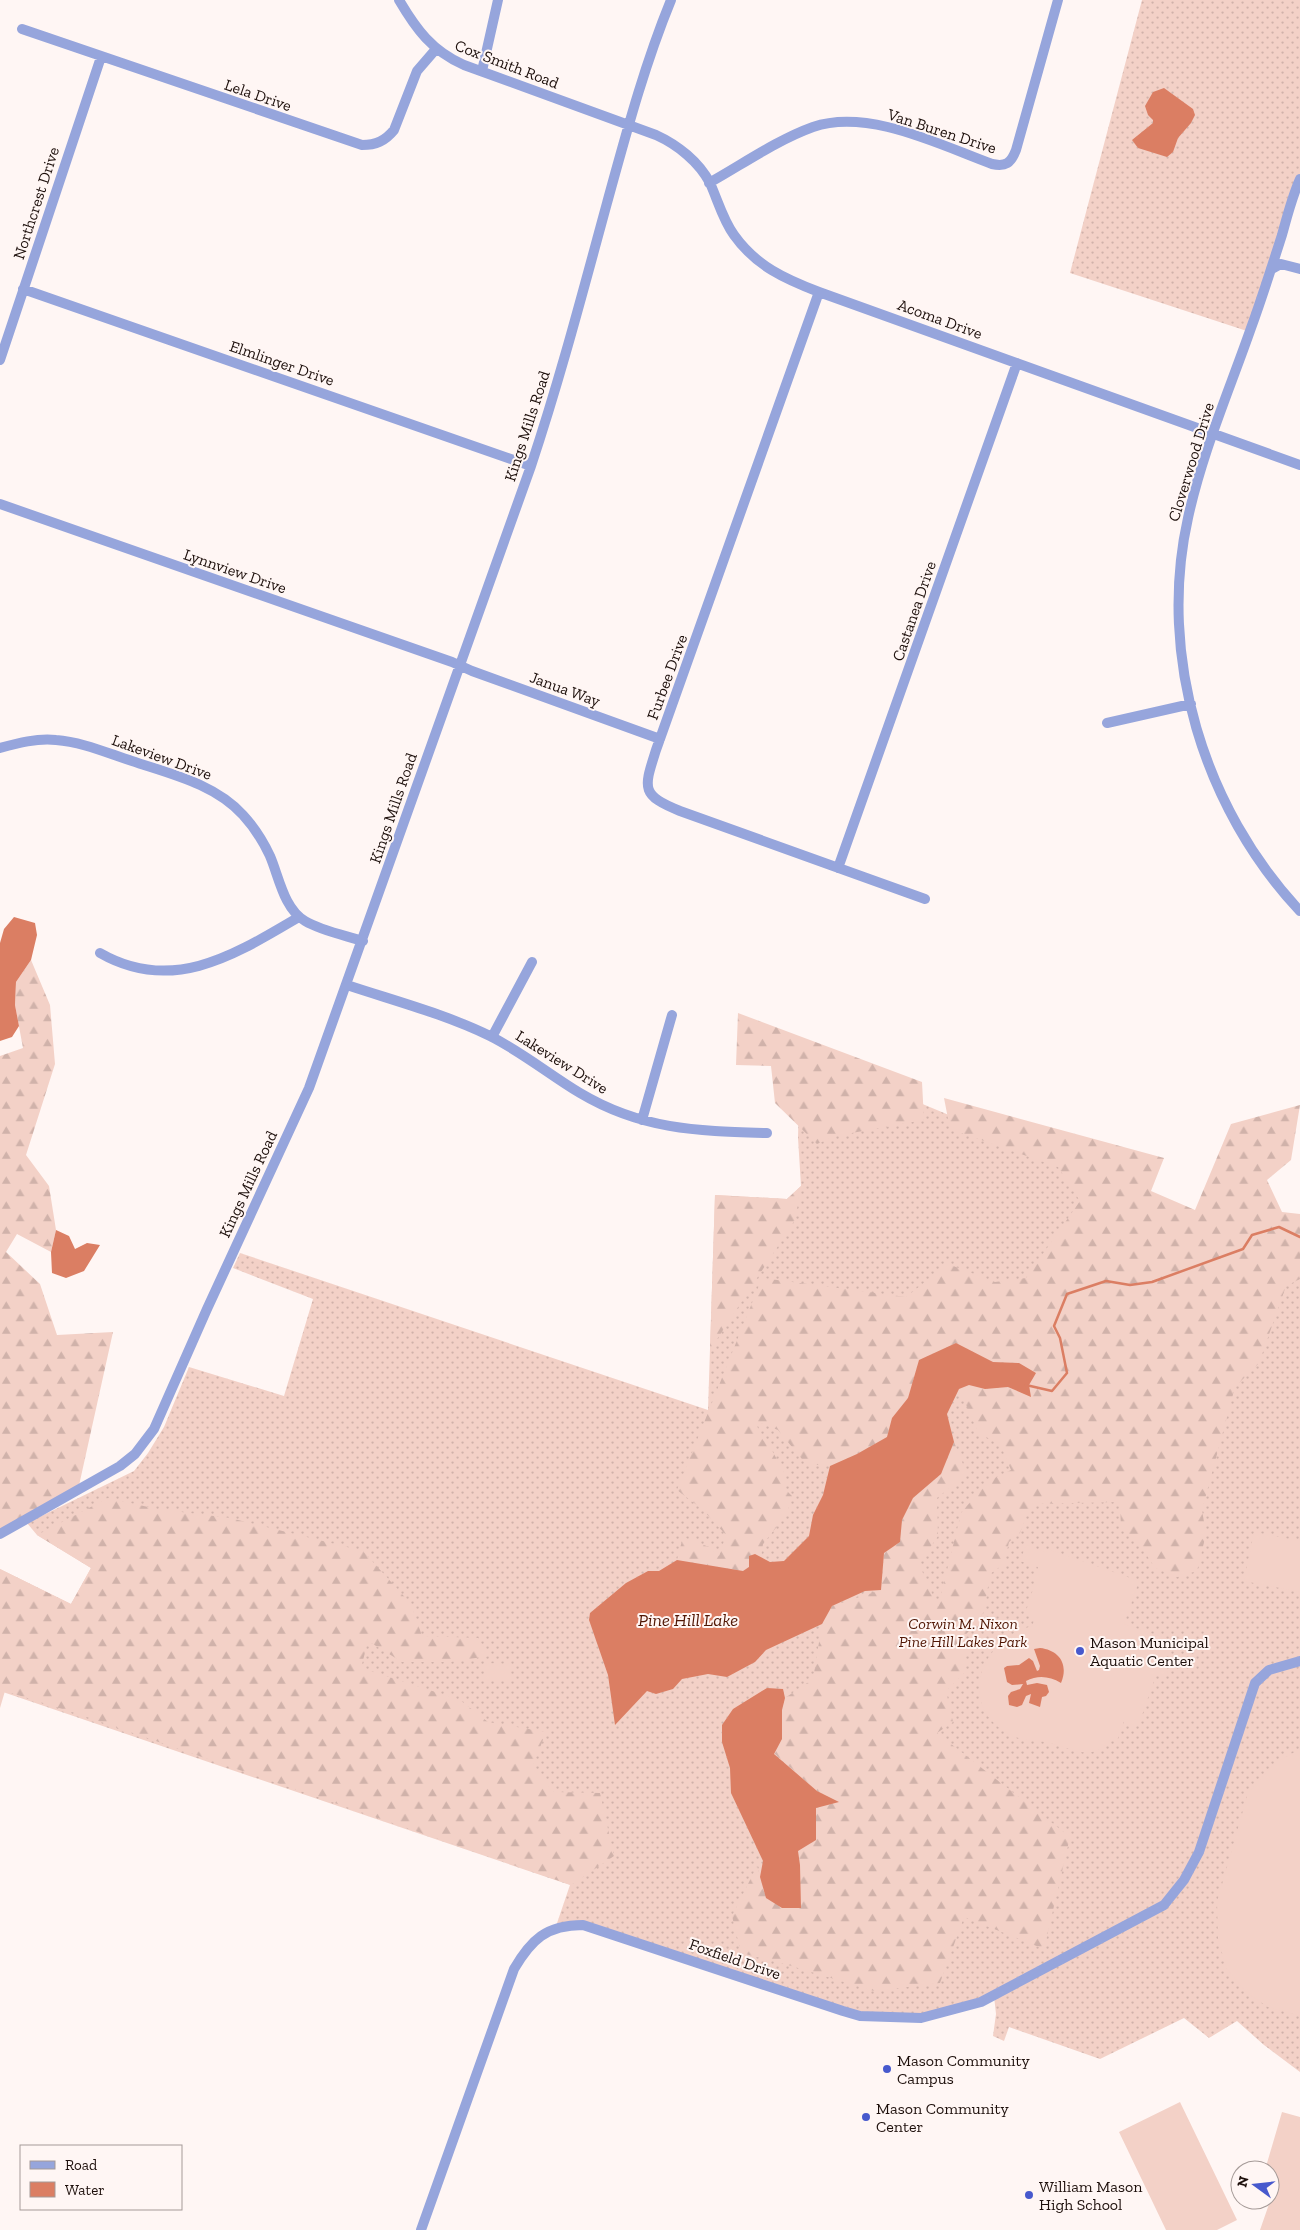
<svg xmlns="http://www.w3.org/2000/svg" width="1300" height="2230" font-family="'Zilla Slab',serif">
<defs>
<pattern id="grass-dots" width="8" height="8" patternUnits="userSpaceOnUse" patternTransform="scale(1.25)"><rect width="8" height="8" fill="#f3d1c7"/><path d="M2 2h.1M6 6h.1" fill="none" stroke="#d0b2aa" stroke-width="1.8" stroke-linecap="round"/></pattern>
<pattern id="forest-firs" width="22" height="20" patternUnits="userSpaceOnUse" patternTransform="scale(1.25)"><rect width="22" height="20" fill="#f3d1c7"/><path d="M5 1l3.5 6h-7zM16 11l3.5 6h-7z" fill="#d0b2aa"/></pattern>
</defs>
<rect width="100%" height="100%" fill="#fff6f4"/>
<!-- grass -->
<path fill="url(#grass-dots)" d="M1142,0H1300V179L1250,332L1070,273Z
M800,1053L1300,1261V2072L1264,2045L1237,2021L1209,2038L1184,2018L1100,2059L1009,2027L1004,2041L993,2036L996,2014L994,1996L950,2012L860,2016L601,1930L555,1929L570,1885L0,1691V1569L71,1604L91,1568L37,1535L27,1523L134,1471L148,1453L164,1427L189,1367L284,1396L313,1299L233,1268L240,1253L708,1410L715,1195L787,1199L801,1186L798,1138Z"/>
<!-- forest -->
<path fill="url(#forest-firs)" d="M31,960L50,1005L55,1064L26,1155L49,1186L56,1230L51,1252L17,1234L6,1252L40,1284L57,1335L113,1332L78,1490L0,1537V1056L23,1048L15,1005L16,982Z
M738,1013L922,1082L924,1120L835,1136L817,1144L775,1103L771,1066L736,1065Z
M944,1098L1164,1158L1151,1191L1195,1210L1231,1124L1300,1105L1291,1160L1267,1180L1282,1212L1300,1214V1279L1286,1286L1259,1363L1235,1387L1202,1510L1206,1534L1197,1571L1177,1577L1155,1568L1141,1546L1121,1529L1120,1502L1031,1504L1020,1533L1009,1542L1004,1564L990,1574L984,1612L964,1637V1673L946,1691L953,1722L937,1733L1070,1837L1044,1949L964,1917L940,1983L874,1991L788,1965L741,1953L732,1916L757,1866L765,1894L801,1879L798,1851L816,1840V1808L838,1802L817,1791L774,1753L782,1739V1710L785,1698L813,1679L822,1624L832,1606L881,1590L884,1553L900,1542L902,1520L913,1498L941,1474L954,1442L967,1474L937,1498L938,1536L919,1564L938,1607L961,1513L988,1481L1011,1470L1001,1446L978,1432L959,1389L969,1384L985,1389L1008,1387L1030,1396L1029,1385L1019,1363L993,1362L956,1343L919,1360L908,1398L892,1418L887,1437L857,1454L830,1466L806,1464L778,1430L755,1421L763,1440L769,1445L786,1476L783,1487L792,1496L787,1514L763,1544L761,1557L755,1554L749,1567L743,1571L677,1560L683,1537L709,1547L719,1556L726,1535L702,1509L677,1490L762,1278L906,1297L948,1264L995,1282L1026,1278L1080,1201L1058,1167L950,1129Z
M801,1186L795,1220L710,1350L715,1195L787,1199Z
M108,1498L157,1509L230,1518L363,1551L411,1604L422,1636L478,1638L489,1656L449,1662H402L368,1641L361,1668L460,1700L488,1722L546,1732L532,1768L554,1792L600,1793L614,1856L571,1885L78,1714L5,1691L0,1708V1569L71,1604L91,1568L37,1535Z"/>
<!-- pitch -->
<path fill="#f3d1c7" d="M1254,1532L1300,1541V1592L1244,1581Z
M1026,1545L1046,1552L1048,1549L1139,1581L1124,1624L1171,1640L1165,1657H1168L1167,1675H1156L1140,1721L1136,1719L1134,1725L1124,1721L1117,1741L1111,1739C1092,1762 1077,1750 1053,1744C1037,1739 1019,1742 1005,1732C956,1700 983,1639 1032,1626L1035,1618L1025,1614L1036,1580L1034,1579L1038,1567L1020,1561Z
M486,1663L511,1664V1681L486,1680Z
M1300,1749V2016L1268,2007L1247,1993L1226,1968L1218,1938L1217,1902L1248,1793L1275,1763Z
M1180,2102L1237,2220L1217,2230H1166L1119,2132Z
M1282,2112L1300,2117V2230H1260L1277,2181L1270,2179V2170H1265Z"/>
<!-- water -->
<path fill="#db7e63" d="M1164,88L1193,109L1195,115L1191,123L1178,138L1173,152L1167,157L1138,148L1132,140L1153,123V120L1148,115L1145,106L1153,92Z
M14,917L35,923L37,935L31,960L16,982L15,1005L19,1026L12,1037L0,1041V943L4,929Z
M56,1230L69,1236L75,1249L87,1243L100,1245L84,1271L66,1278L52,1273L51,1252Z
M956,1343L993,1362L1019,1363L1036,1373L1029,1385L1031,1397L1008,1387L985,1389L969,1385L959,1389L947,1414L954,1442L941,1474L913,1498L902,1520L900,1542L884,1553L881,1590L865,1591L832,1606L822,1624L766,1650L755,1662L727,1677L708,1674L682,1679L673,1689L656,1694L647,1691L615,1725L608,1675L589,1620L590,1613L626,1583L648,1571H659L677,1560L743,1571L749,1567V1556L755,1554L770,1562L784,1561L809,1536L813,1515L823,1495L830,1466L857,1454L887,1437L892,1418L908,1398L919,1360Z
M1040,1648C1059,1650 1069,1664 1061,1683C1049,1676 1038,1675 1026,1681L1027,1685L1037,1683L1047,1685L1049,1692L1046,1696L1042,1697L1040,1707L1029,1703L1031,1694L1026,1696L1022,1705L1017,1707L1009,1705L1008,1696L1011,1692L1020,1689L1023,1684L1012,1685L1007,1682L1004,1668L1007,1666L1019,1665L1029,1658L1033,1661L1037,1671L1039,1670L1040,1666L1034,1649Z
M767,1688L783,1689L785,1698L782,1710V1739L774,1754L817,1791L839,1802L816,1808V1840L798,1851L800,1865L801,1908H782L766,1898L760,1877L763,1861L731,1793L730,1768L722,1742V1725L733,1709Z"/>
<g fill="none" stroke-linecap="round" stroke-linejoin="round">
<!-- stream -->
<path stroke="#db7e63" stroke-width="2.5" d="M1026,1385L1052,1391L1067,1373L1060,1338L1054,1326L1067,1294L1106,1281L1130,1285L1152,1282L1243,1249L1252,1235L1279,1227L1300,1237"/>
<!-- minor -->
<path stroke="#96a5dc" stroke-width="10" d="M399,0C416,29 432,51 464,65L656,135C678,145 699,162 710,183C718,201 723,220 734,235C756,266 785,279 819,292L1300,465
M22,29L362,145C376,145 385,141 394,130L417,71L436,49
M482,71L498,0
M1300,179C1292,197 1287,217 1282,235C1272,266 1262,298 1251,328C1229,391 1202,453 1188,518C1157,656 1204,809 1300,911
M709,183C743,164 777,140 813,127C868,108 940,145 992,164C1006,167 1011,163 1016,150L1058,0
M1272,269L1281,264L1300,269
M23,289L531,466
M819,292L656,750C644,788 640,795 680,811L925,899
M0,360L101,57
M0,504L452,662L472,671L660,739
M1107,723L1191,704
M0,748C18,743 37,738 56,740C82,742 107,753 132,761C171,774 215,784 243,815C254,827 263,841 270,856C279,877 284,909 305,921C322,931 344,935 363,941
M838,868L1017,363
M100,953C173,995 236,954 299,917
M347,985C395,1001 445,1014 490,1036C522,1052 550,1075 580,1093C642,1130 698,1131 767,1133
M492,1037L532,962
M642,1120L672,1015
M0,1534L120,1466L135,1454L154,1429L207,1309L309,1088L531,466C560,379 583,291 607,203C626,134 644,66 671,0
M421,2230L514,1969C531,1940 546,1925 583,1925L843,2011L860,2016L921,2018L981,2002L1164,1905L1184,1880L1199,1852L1255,1683L1269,1670L1300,1661"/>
</g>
<!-- markers -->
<g fill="#4759cd" stroke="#fff6f4" stroke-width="2">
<circle cx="1080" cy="1651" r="5"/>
<circle cx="887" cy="2069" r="5"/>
<circle cx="866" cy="2117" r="5"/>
<circle cx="1029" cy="2195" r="5"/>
</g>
<g text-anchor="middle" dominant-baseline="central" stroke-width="4" stroke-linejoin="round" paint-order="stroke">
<!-- street labels -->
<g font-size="16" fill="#1d0f0b" stroke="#fff6f4">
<text transform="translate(507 64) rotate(21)">Cox Smith Road</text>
<text transform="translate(258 95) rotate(19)">Lela Drive</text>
<text transform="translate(942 131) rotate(18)">Van Buren Drive</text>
<text transform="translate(36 203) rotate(-72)">Northcrest Drive</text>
<text transform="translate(940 319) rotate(20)">Acoma Drive</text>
<text transform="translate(282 363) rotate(19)">Elmlinger Drive</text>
<text transform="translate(527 426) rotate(-72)">Kings Mills Road</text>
<text transform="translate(1191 462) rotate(-73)">Cloverwood Drive</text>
<text transform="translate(235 571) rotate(19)">Lynnview Drive</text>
<text transform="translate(914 611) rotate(-71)">Castanea Drive</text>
<text transform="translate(667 677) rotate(-70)">Furbee Drive</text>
<text transform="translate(565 689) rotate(20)">Janua Way</text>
<text transform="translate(162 757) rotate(20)">Lakeview Drive</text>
<text transform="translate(393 808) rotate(-71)">Kings Mills Road</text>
<text transform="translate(562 1062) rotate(32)">Lakeview Drive</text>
<text transform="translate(248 1184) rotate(-65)">Kings Mills Road</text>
<text transform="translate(735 1959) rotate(19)">Foxfield Drive</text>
</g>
<!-- park labels -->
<g font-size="16" font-style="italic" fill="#511705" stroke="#fff6f4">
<text x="963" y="1623">Corwin M. Nixon<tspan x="963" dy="18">Pine Hill Lakes Park</tspan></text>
</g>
<!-- poi labels -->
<g font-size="16" fill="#1d0f0b" stroke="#fff6f4" text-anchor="start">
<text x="1090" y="1642">Mason Municipal<tspan x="1090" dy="18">Aquatic Center</tspan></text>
<text x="897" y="2060">Mason Community<tspan x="897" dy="18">Campus</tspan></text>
<text x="876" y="2108">Mason Community<tspan x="876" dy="18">Center</tspan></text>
<text x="1039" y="2186">William Mason<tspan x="1039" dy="18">High School</tspan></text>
</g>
<!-- water labels -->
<g font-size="18" font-style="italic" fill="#511705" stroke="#fff6f4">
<text x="688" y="1620">Pine Hill Lake</text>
</g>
</g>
<!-- legend -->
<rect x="20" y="2145" width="162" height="65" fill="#fff6f4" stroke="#a59a97"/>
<rect x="30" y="2161" width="25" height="8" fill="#96a5dc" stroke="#a59a97"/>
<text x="65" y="2170" font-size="15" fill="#1d0f0b">Road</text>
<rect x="30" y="2182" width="25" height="15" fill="#db7e63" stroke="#a59a97"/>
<text x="65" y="2195" font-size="15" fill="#1d0f0b">Water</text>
<!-- north arrow -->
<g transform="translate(1255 2185) rotate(285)"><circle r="24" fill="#fff6f4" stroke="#a59a97"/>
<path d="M0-4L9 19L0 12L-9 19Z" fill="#4759cd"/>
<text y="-8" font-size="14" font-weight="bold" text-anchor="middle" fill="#1d0f0b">N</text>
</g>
</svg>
